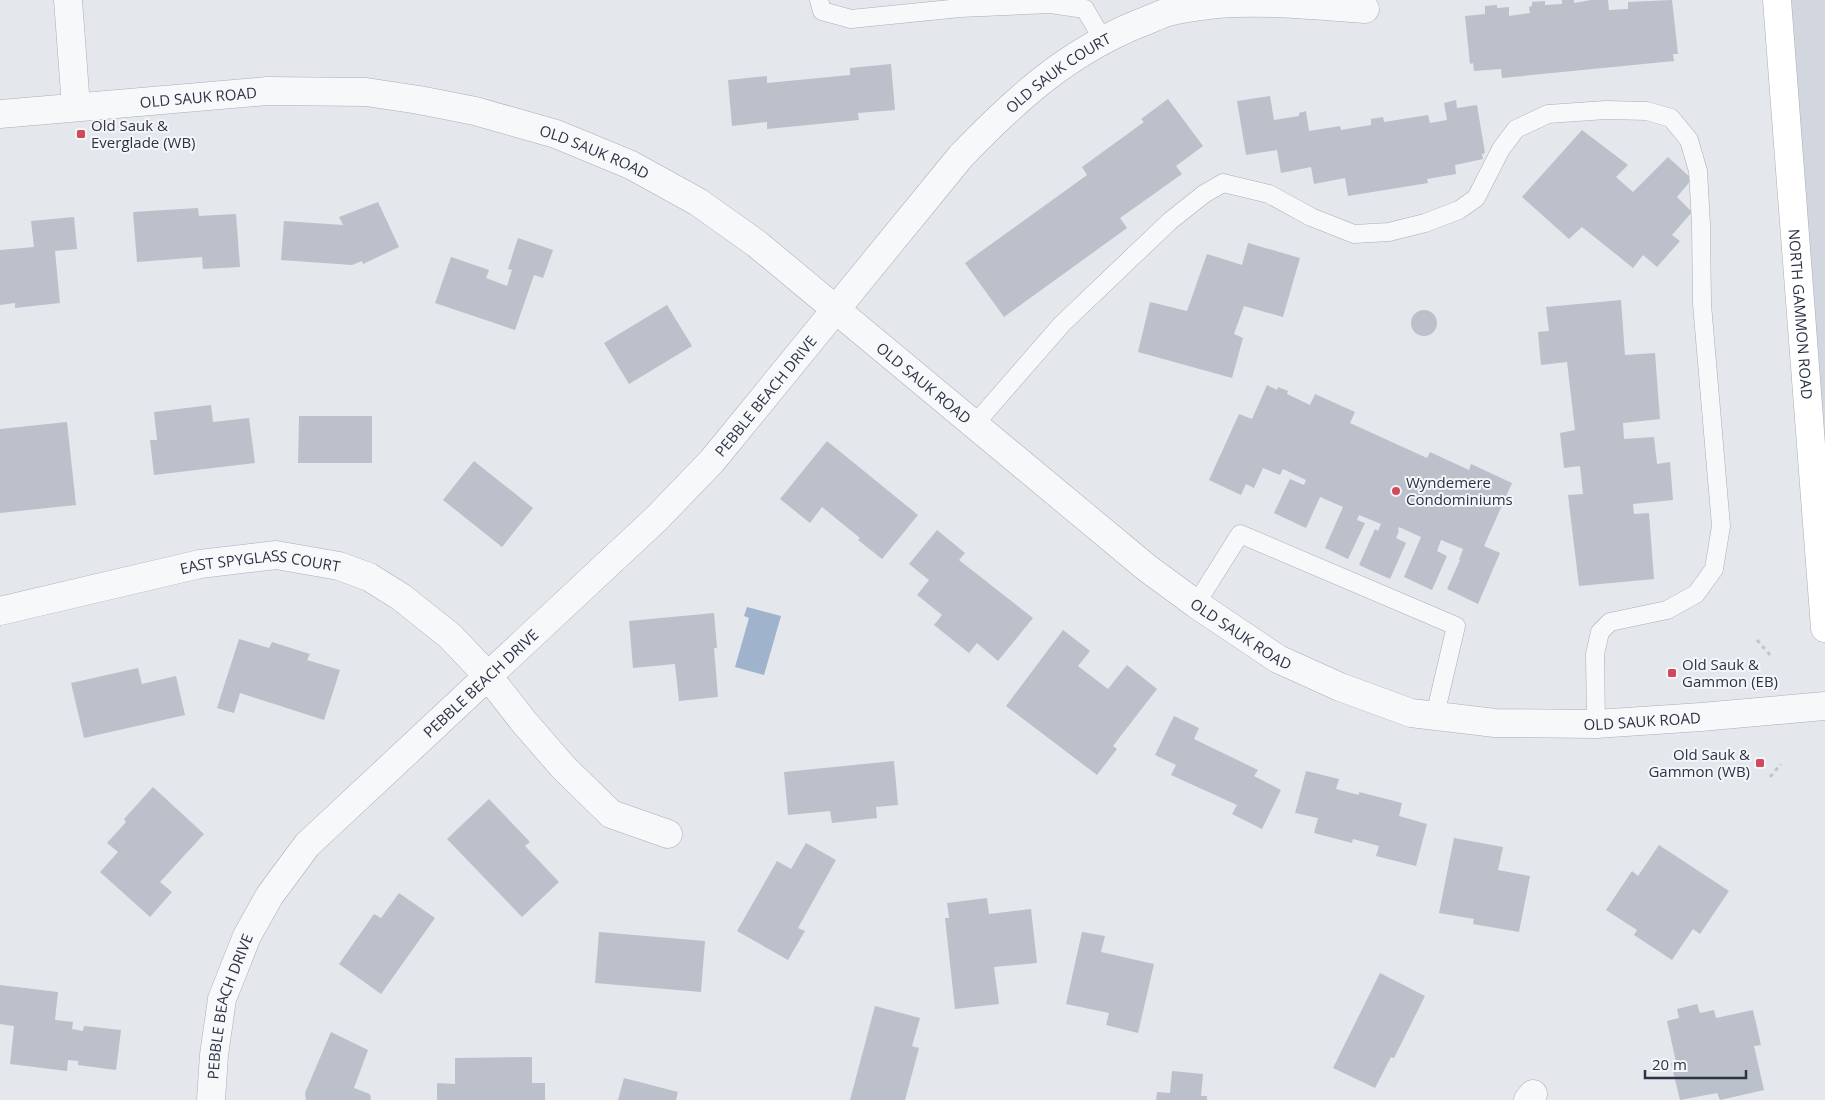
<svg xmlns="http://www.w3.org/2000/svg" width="1825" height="1100" font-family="'Open Sans',sans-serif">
<rect width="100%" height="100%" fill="#e4e7ec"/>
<!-- built -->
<path fill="#d2d6de" d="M1777,0H1825V628Z"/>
<!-- water -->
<path fill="#9fb4cc" d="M747,607L781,616L764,675L735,667L749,618L744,616Z"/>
<!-- building -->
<path fill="#bbc0ca" d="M1562,0H1574V3L1591,0H1608L1609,10L1628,9V2L1672,0L1678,54H1673L1674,61L1502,78L1501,69L1474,71L1473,63L1470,64L1465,16L1485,14V6L1497,5V8L1509,7V16L1530,13L1529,7L1532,6V2L1545,1V5L1562,4Z
M891,64L895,110L858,113L859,120L767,129V122L732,126L728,80L767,76V83L850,75V68Z
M1270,96L1274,120L1299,116V113L1306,111L1309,131L1340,126L1341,130L1371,125V119L1383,117L1384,122L1428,115L1430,123L1447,120L1444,103L1456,100L1457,108L1477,105L1485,153L1482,154L1483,159L1455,165L1456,174L1427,179L1428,183L1348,196L1345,178L1314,184L1311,167L1281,173L1277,150L1246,155L1237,101Z
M1168,99L1203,146L1176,166L1182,174L1120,218L1127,228L1004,317L965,263L1087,175L1082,167L1144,122L1141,119Z
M1582,130L1628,165L1616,177L1633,192L1668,157L1692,179L1677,197L1692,212L1672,235L1680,241L1657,267L1643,255L1633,268L1582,227L1569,239L1522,197Z
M378,202L399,247L363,264L362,261L352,265L281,260L284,221L343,225L339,217Z
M198,208L199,216L236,214L240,267L203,269L202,257L137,262L133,212Z
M74,217L77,249L55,251L60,303L15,308V303L0,305V250L34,247L31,221Z
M518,238L553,250L543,278L534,275L515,330L435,303L451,257L489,270L486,278L507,286L512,270L508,269Z
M1248,243L1300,258L1283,317L1244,306L1234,334L1243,338L1232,378L1138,352L1150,302L1187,311L1207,254L1242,265Z
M1621,300L1625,355L1655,353L1660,419L1623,423L1624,439L1654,437L1657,464L1670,462L1673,500L1633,504L1634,514L1649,513L1654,579L1579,586L1568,495L1583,494L1580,466L1564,468L1560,433L1575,430L1567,362L1541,365L1538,332L1549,331L1546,307Z
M667,305L692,346L629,384L604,343Z
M1411 323a13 13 0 1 1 26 0a13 13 0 1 1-26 0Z
M1267,385L1277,390L1278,387L1288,391L1287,394L1310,405L1315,394L1355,412L1350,423L1427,458L1430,452L1469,470L1471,464L1512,483L1484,546L1500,553L1478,604L1447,589L1460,560H1459L1463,549L1441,540L1437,551L1447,556L1432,590L1404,577L1421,537L1399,527L1398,530L1399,531L1396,538L1406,543L1390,579L1359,565L1375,529L1378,531L1381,524L1359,515L1357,520L1365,523L1348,559L1325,548L1343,507L1320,497L1306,528L1274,513L1290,479L1304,485L1306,480L1283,469L1280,475L1263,468L1254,488L1246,484L1241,495L1209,480L1239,414L1252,419Z
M211,405L213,422L249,418L255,463L154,475L150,440H157L154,412Z
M299,416H372V463H298Z
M67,422L76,505L0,513V429Z
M827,441L918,515L882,559L858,540L860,538L822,507L810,523L780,499Z
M474,461L533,508L502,547L443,500Z
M937,530L965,553L959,560L1033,618L998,661L977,643L969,653L934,625L942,615L917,595L929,580L909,564Z
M714,613L717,648H714L718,697L679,701L675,664L633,668L629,621Z
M1063,630L1090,651L1078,666L1108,689L1127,665L1157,689L1113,746L1117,749L1097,775L1006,706Z
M239,639L269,648L272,642L310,654L307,660L340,670L324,720L240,693L234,713L217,708Z
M138,668L142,684L176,676L185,715L84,738L71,683Z
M1174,716L1199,728L1194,739L1258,770L1254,776L1281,790L1262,829L1232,814L1237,805L1171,775L1176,765L1155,755Z
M894,761L898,805L876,807L877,818L832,823L830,811L788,815L784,772Z
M1306,771L1339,779L1336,789L1359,795V792L1402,803L1399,816L1427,824L1416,866L1376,856L1379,846L1353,839L1352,843L1314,833L1318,818L1295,813Z
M153,787L204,834L160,882L172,892L150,917L100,872L118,852L107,843L126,822L124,819Z
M489,799L530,842L525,846L559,882L522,917L447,839Z
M1454,838L1503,847L1498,870L1530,876L1519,932L1473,924L1474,919L1439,913Z
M806,843L836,860L798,928L805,931L788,960L737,931L777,861L791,869Z
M1659,845L1729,891L1700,934L1693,929L1672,960L1634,935L1637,930L1606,910L1632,871L1638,876Z
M399,893L435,918L381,994L339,964L374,914L381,918Z
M987,898L989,914L1031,909L1037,963L994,967L999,1004L955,1009L945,918H949L947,903Z
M599,932L705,941L701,992L595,983Z
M1082,932L1105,936L1101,952L1154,964L1138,1033L1106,1025L1109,1013L1066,1004Z
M1380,973L1425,996L1394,1058L1391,1057L1375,1088L1333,1068Z
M0,985L58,992L55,1020L73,1022L72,1029L83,1031L84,1026L121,1030L116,1070L78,1065V1061L68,1060L67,1071L10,1064L14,1026L0,1024Z
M1697,1004L1700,1013L1714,1010L1716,1018L1753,1010L1761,1045L1754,1046L1764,1090L1720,1100L1717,1093L1680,1100L1671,1063L1676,1062L1667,1021L1679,1018L1677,1009Z
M875,1006L920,1018L912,1046L919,1048L905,1100H850Z
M331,1032L368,1050L354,1088L370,1094L371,1100H306L305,1093Z
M532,1057V1083H545V1100H437V1083L455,1084V1058Z
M1172,1071L1203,1074L1201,1096H1207V1100H1156L1157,1092L1170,1093Z
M624,1078L678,1092L676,1100H618Z"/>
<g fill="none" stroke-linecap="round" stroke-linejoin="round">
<!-- service casing -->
<g stroke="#a9aeb7" stroke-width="19">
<path id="service" d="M819,0L822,11L851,19L960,8L1050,4L1085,9L1103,40
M974,425L1062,324L1170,221L1204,194L1223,183L1269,194L1311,217L1354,234L1389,232L1425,223L1459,210L1476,198L1501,149L1516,129L1548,114L1606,110L1647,111L1671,118L1689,140L1698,171L1701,224L1702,304L1721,526L1714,569L1696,594L1667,610L1610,622L1600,632L1595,654L1596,724
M1196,604L1240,534L1456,626L1435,715"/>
</g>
<!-- minor casing -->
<g stroke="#a9aeb7" stroke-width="29">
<g id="minor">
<path d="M68,0L76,107"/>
<path id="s1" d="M0,611L200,564L276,555L339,566L369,577L401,597L450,636L488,676L524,722L563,767L611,814L668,834"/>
<path id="s2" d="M211,1100L214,1055L222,999L247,936L270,895L307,845L656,519L712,461L961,156C1015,100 1066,53 1140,23C1149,20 1158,15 1168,12C1183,8 1201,6 1217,4C1265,0 1316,6 1365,9"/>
<path d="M1528,1100L1533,1094"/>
</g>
</g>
<!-- tertiary casing -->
<g stroke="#a9aeb7" stroke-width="29">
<g id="tertiary">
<path id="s3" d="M0,114L268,91L366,92L419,100L475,111L556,134L631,165L698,202L757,244L1147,568L1196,604L1278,659L1340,687L1411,713L1495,723L1596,724L1701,717L1825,706"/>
</g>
</g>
<!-- secondary casing -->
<g stroke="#a9aeb7" stroke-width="29">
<g id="secondary">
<path id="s4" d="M1777,0L1825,628"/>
</g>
</g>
<!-- path -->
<path stroke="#c2c5cb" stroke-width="3" stroke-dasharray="4 4" stroke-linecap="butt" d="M1757,640L1770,655
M1770,777L1781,764"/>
<!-- service -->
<use href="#service" stroke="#f7f8fa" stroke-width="18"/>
<!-- minor -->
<use href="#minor" stroke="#f7f8fa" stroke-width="28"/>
<!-- tertiary -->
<use href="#tertiary" stroke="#f7f8fa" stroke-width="28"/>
<!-- secondary -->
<use href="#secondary" stroke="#fff" stroke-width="28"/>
</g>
<!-- markers -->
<g fill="#d1495b" stroke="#f4f6f9" stroke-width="2">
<rect x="76" y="129" width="10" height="10" rx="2.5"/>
<circle cx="1396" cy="491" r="5"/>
<rect x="1667" y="668" width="10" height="10" rx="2.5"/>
<rect x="1755" y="758" width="10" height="10" rx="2.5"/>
</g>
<g text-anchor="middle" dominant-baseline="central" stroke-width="4" stroke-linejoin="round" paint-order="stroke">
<!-- street labels -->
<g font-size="15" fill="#2b3445" stroke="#f4f6f9">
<text stroke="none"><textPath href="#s2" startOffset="1359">OLD SAUK COURT</textPath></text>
<text stroke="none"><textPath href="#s3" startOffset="199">OLD SAUK ROAD</textPath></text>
<text stroke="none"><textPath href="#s3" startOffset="604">OLD SAUK ROAD</textPath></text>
<text stroke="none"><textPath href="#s4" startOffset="315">NORTH GAMMON ROAD</textPath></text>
<text stroke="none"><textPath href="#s3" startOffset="1009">OLD SAUK ROAD</textPath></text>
<text stroke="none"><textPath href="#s2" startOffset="921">PEBBLE BEACH DRIVE</textPath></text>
<text stroke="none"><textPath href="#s1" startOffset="266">EAST SPYGLASS COURT</textPath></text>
<text stroke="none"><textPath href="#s3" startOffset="1414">OLD SAUK ROAD</textPath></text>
<text stroke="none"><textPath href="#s2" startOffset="516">PEBBLE BEACH DRIVE</textPath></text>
<text stroke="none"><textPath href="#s3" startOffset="1834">OLD SAUK ROAD</textPath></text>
<text stroke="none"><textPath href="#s2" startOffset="96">PEBBLE BEACH DRIVE</textPath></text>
</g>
<!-- poi labels -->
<g font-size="15" fill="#2b3445" stroke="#f4f6f9" text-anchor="start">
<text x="91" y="125">Old Sauk &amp;<tspan x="91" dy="17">Everglade (WB)</tspan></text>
<text x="1406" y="482">Wyndemere<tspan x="1406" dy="17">Condominiums</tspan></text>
<text x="1682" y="664">Old Sauk &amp;<tspan x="1682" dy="17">Gammon (EB)</tspan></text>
<text x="1750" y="754" text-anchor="end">Old Sauk &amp;<tspan x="1750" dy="17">Gammon (WB)</tspan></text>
</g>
</g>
<!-- scale -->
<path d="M1645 1070v8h101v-8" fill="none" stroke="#2b3445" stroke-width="2.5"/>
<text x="1652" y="1070" font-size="15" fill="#2b3445" stroke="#f4f6f9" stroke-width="4" paint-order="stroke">20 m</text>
</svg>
